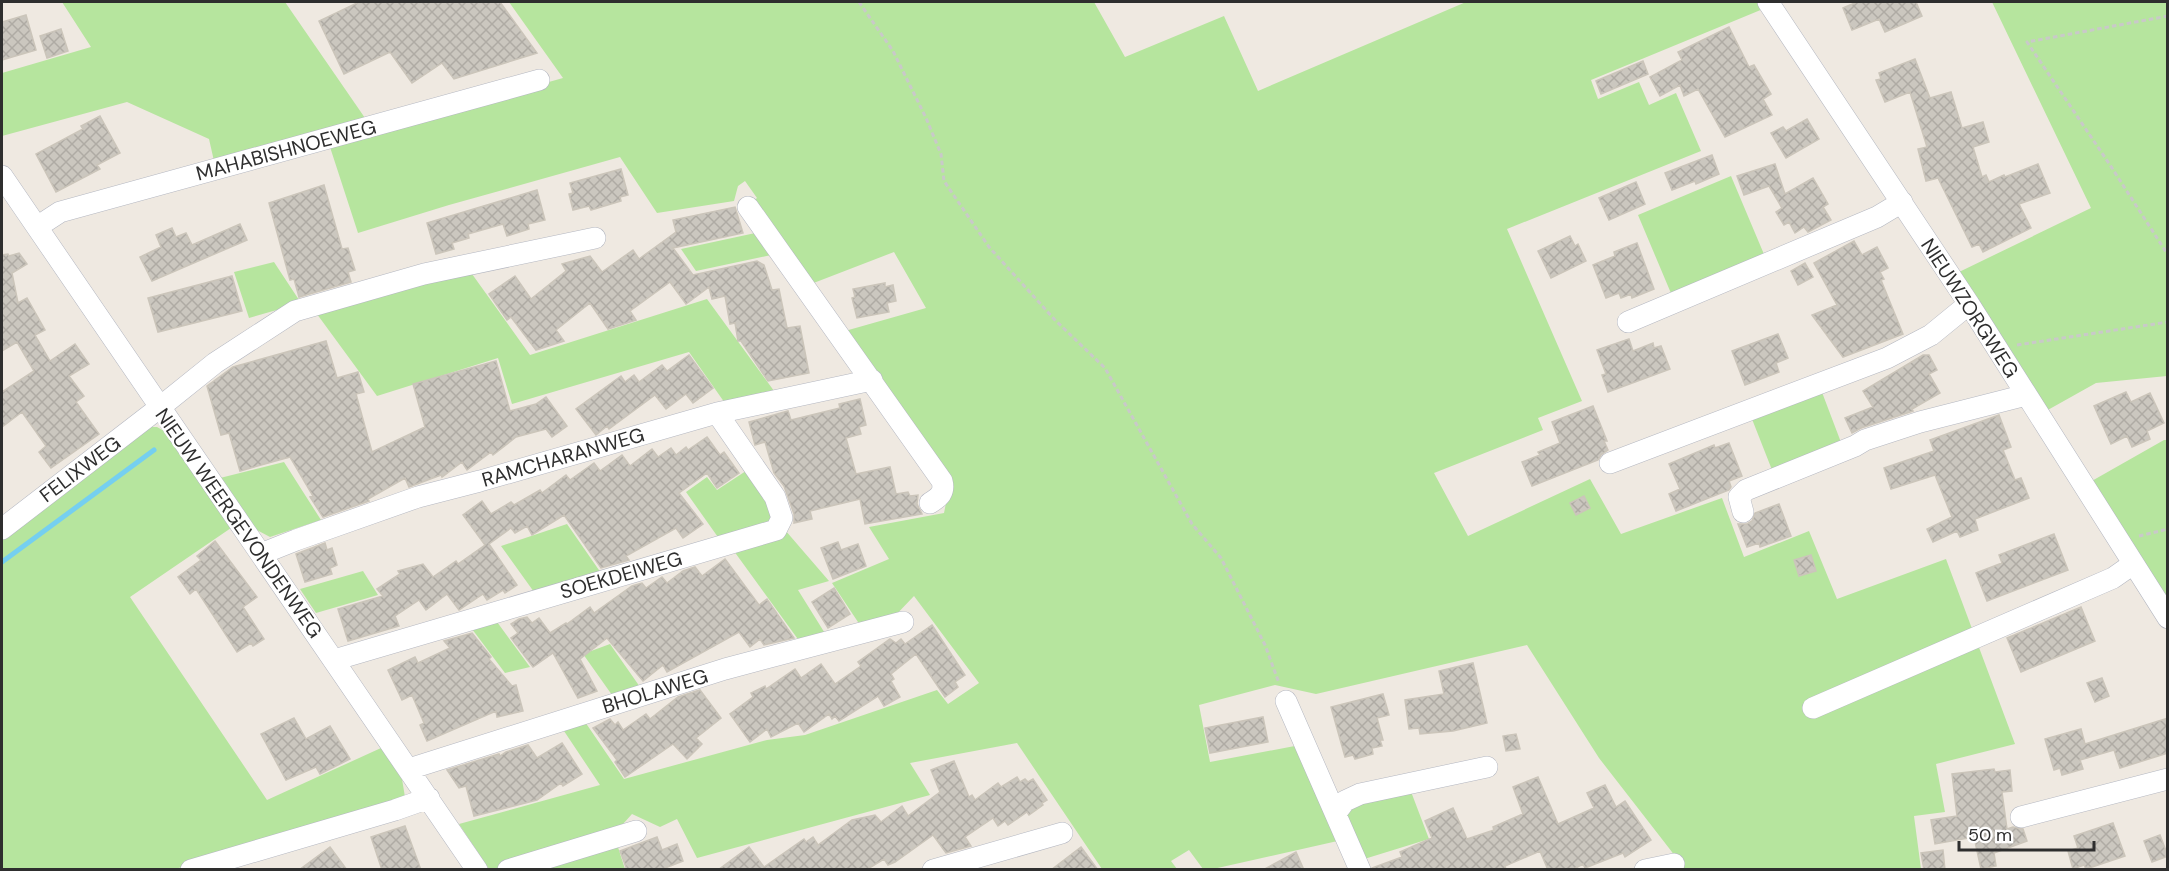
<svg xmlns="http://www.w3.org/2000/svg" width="2169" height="871" font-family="'DM Sans',sans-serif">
<defs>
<pattern id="building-cross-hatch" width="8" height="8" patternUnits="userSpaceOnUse" patternTransform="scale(1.5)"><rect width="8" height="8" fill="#cbc7bf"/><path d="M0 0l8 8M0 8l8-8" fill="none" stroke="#afaba4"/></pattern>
</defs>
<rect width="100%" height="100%" fill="#efe9e1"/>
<!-- grass -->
<path fill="#b6e59e" d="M62,2H285L365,118L214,161L209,139L127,102L2,136V73L91,47Z
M509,2H1094L1125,57L1224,16L1258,91L1466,2H1757L1763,9L1591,80L1598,99L1639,82L1649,105L1676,93L1701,151L1507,229L1582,401L1538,418L1543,430L1434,473L1468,536L1590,479L1621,534L1722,498L1744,557L1809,531L1837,599L1946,559L2015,744L1936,764L1945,812L1914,816L1921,869H1682L1672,852L1599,758L1527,645L1316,694L1275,685L1199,705L1210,762L1300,745L1342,840L1213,869H1203L1189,850L1171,861L1177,869H1102L1017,743L910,763L930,795L697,858L677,819L660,827L632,814L614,834L498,869H489L459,824L600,785L558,722L581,716L624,779L767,740L805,735L937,690L948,704L979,683L914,596L892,619L862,628L832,583L889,559L869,527L944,513L950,483L845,331L926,308L894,252L811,284L752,202L757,198L745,181L738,186L734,201L657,213L620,157L449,205L358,233L329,144L563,78Z
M1992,2H2167V376L2096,383L2046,411L1957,273L2091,208Z
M1731,176L1766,259L1673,298L1638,215Z
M760,232L776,254L696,271L681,249Z
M274,262L301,303L249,318L234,272Z
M467,267L530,355L707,299L777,395L727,406L689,352L512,404L498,358L377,396L314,310Z
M1820,387L1842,445L1774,475L1750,414Z
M149,427H157L166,432L231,528L130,597L267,800L381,748L402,779L405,797L392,806L175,869H2V535Z
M2164,440H2167V601L2090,482Z
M284,462L321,520L270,537L255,529L220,478Z
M749,469L767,493L774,521L720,540L686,492L707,477L717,490Z
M567,524L601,573L534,592L501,546Z
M785,530L829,581L798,590L826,635L800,642L731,547Z
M363,571L378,595L316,613L300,589Z
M492,615L530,667L505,673L466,621Z
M610,644L640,687L612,695L583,654Z
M1410,789L1429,839L1361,860L1344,810Z
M616,841L625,869L515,870Z"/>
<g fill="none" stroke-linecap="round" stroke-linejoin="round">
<!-- stream -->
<path stroke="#75cff0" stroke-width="5" d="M2,562L154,450"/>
</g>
<!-- building -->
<path fill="url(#building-cross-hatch)" stroke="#cbc5ba" stroke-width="1.5" d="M359,2H500L537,53L454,79L442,63L412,83L390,52L344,74L319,21Z
M1857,2H1916L1922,16L1885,32L1879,19L1852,30L1843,8Z
M26,15L36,50L2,60V22Z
M1729,27L1749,67L1754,65L1771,94L1763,99L1772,115L1725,137L1698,89L1684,96L1680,85L1660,96L1650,77L1682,60L1678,52Z
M61,29L68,51L47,58L40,36Z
M1915,59L1930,98L1951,92L1962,128L1983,122L1989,142L1973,147L1982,177L1986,175L1989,182L2004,175L2005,177L2038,164L2050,193L2019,204L2031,228L1983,252L1979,244L1972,247L1938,178L1926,181L1918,149L1927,147L1910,92L1885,102L1876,80L1881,79L1879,73Z
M1643,61L1648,74L1601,94L1596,81Z
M100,116L120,153L97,165L100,169L56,192L36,154L83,129L81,126Z
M1807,119L1819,139L1786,158L1771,133L1783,127L1786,131Z
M1712,155L1719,174L1696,184L1695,181L1672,190L1665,173Z
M1775,164L1785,194L1813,178L1828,204L1823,207L1831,220L1808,232L1804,227L1795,233L1789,222L1784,225L1776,212L1782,208L1769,186L1744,195L1737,176Z
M621,169L628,195L620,197L621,201L591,210L589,206L573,210L569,194L573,193L570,183Z
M1636,182L1645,204L1609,220L1599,198Z
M324,185L342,249L348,248L355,270L348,272L351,282L299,297L294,279L290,280L269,203Z
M537,190L545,220L528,224L529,229L507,236L503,224L468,234L469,238L452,243L454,249L436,254L427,223Z
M735,207L743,233L673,248L693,275L757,261L764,265L772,290L779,289L787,328L800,326L809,373L768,381L741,341H738L735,323L730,324L725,296L712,299L709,287L686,304L670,282L630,311L636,320L608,329L590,303L556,330L564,341L536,350L511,317L507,320L489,294L515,276L531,299L566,271L562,264L590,256L602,272L633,250L639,259L676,232L673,220Z
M240,224L247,240L152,281L140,257L161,247L156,235L172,228L176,237L186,233L192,245Z
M1570,236L1575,246L1578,244L1586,261L1551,278L1538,251Z
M1854,241L1862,255L1877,247L1888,268L1880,272L1884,279L1881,280L1903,334L1843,357L1812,315L1837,305L1814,263Z
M1637,243L1654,289L1632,298L1631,294L1621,298L1619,293L1606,298L1593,265L1615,256L1614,252Z
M19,253L27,264L12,273L18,303L27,298L45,330L35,335L50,361L75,344L89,364L69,376L84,396L76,402L99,434L51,468L39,452L46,446L22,412L2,427V392L34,371L17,342L2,351V255L8,254L9,256Z
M1805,263L1813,277L1798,285L1791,271Z
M232,276L242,311L158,332L148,298Z
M885,283V287L893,285L896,301L887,303L889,312L857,318L852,298L855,297L853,289Z
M1778,334L1788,358L1776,363L1779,372L1745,385L1732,351Z
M1629,339L1633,351L1653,343L1654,348L1661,346L1670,369L1608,392L1602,375L1606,374L1597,350Z
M326,341L337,378L358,372L364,392L356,394L372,452L425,427L413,384L496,361L510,411L536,404L546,397L567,426L552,437L546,429L516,437L493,455L491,452L467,470L462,462L442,477L441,475L409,487L405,478L368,499L369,501L323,517L310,497L313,496L290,457L240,471L229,433L221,435L207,386L233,367Z
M689,355L713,388L693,403L686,394L666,409L655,395L609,429L607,426L596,435L576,409L621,376L625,382L634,375L639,382L662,365L667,371Z
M1923,355H1929L1937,370L1929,374L1940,393L1912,409L1913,411L1861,428L1852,433L1845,418L1873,407L1863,391Z
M2126,392L2131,402L2150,393L2164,423L2147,431L2150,439L2132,447L2127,436L2111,444L2094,406Z
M860,399L866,425L859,427L861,434L846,438L856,474L890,467L896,494L908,492L910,496L918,495L917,504L922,514L865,524L860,499L810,511L812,519L794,523V514L784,486L774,473L765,442L755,445L749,422L788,411L791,420L840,408L839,404Z
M1593,406L1607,441H1604L1608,450L1601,455L1598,460L1532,486L1522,462L1540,455L1538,452L1560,443L1552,422Z
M1999,415L2011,447L2003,450L2015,480L2021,478L2029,498L1975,519L1978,530L1960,537L1957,531L1933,542L1927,529L1952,517L1935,475L1891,489L1884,468L1934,451L1930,440Z
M707,437L720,455L724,452L739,473L717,488L707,473L679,493L703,524L683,538L676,528L626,556L629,560L601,568L564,515L532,535L527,526L515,533L511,528L489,544L517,585L505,593L503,590L487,600L483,594L459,610L447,594L426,610L419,600L395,616L399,626L348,641L338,609L383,596L377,589L400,574L398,571L423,564L433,577L456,561L458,564L485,545L463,515L482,501L491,514L511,502L514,505L540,490L542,493L566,475L570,480L594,463L600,471L622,455L630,466L652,449L658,457L671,448L676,455L686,447L688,450Z
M1729,443L1742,476L1729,481L1731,487L1729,490L1676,511L1669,494L1680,489L1669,464L1714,445L1715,448Z
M1584,496L1590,508L1576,515L1570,503Z
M1779,504L1791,536L1760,547L1759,543L1747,547L1738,524H1747L1752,521L1755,513Z
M2054,534L2068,570L1987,601L1976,573L2002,563L1999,555Z
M215,541L257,597L243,607L264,639L253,646L251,643L237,652L196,589L190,594L178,577L201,560L197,556Z
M838,542L841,550L858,544L866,566L833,579L821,548Z
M325,543L327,550L332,548L337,565L330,568L332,574L305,582L296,554Z
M1811,555L1816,571L1799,576L1794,560Z
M725,559L759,605L767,599L794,638L764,645L760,639L750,647L739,632L667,672L663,665L643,681L607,638L580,659L597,691L578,698L553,653L533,667L511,638L518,633L511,624L519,619L527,617L532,623L539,618L550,633L566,623L567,624L590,607L594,613L632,586L642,583L646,588L662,577L667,583L683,571L695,567L702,576Z
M834,588L850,614L828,628L812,602Z
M2081,607L2095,641L2021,672L2007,638Z
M932,625L965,675L955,682L958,687L945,697L916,654L891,674L894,679L891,681L900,697L884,706L878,696L839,721L835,716L832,719L829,714L804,732L798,723L771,737L767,729L750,742L730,714L753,697L751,693L765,686L766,689L795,669L801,678L821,664L835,684L861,666L858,662L890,639L896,643L901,639L905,644Z
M472,633L491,657L489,659L512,686L516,685L523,711L497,717L496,711L427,741L420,725L424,723L412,695L402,700L388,670L415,657L418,663L450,648L444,641Z
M1473,663L1487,723L1453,731L1420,734L1419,728L1409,729L1405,700L1444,694L1439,671Z
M2102,678L2109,696L2095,702L2087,683Z
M700,690L721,718L696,738L702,744L687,759L673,744L625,777L615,762L617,760L593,728L610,719L615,725L618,722L623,730L646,714L650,719L678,697Z
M1383,694L1389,715L1377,718L1383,740H1380L1382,746L1372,748L1373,754L1355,759L1353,755L1345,757L1331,707Z
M1263,717L1268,742L1210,753L1205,728Z
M294,718L306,739L330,726L350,759L320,774L316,767L286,780L261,734Z
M2168,718V753L2120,768L2114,750L2080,760L2083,769L2062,775L2060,768L2054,770L2045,739L2081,729L2085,744Z
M1516,734L1520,749L1506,751L1503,736Z
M562,743L582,774L563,786L561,783L537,800L474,816L466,786L459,788L447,770L499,754L500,756L506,752L528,745L537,758Z
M954,761L969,797L972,795L975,800L998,783L1001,787L1017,777L1020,782L1025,779L1028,782L1033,779L1047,800L1042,803L1043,805L1029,815L1027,812L1008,825L1005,821L998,826L993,818L965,837L971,846L946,853L933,835L895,862L888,865L884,859L866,870H718L749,847L764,867L804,839L806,842L813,837L818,845L852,820L875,815L881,822L902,806L908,816L940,792L931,770Z
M1994,769L1995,772L2010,770L2012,791L2002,792L2007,829L2013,827L2023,829L2027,841L1994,853L1996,866L1981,869L1974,837L1935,844L1931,820L1957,816L1952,774Z
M1538,777L1558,824L1594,808L1587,793L1605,785L1616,807L1625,801L1651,840L1625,857L1623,853L1585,868L1583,864L1572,870H1548L1540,851L1505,866L1506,870H1372V868L1402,857L1400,852L1432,838L1425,821L1453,808L1467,839L1494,830L1493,827L1523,814L1513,787Z
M2113,823L2125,856L2086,869L2084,865L2073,869L2068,851L2078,848L2074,836Z
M405,826L421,870H382L371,837Z
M2160,835L2168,856L2152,862L2144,841Z
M657,837L662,850L677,844L683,861L660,870H627L620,851Z
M330,847L347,870H299Z
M1081,847L1098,870H1051Z
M1943,850L1945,870H1924L1921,853Z
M1296,852L1304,870H1263Z"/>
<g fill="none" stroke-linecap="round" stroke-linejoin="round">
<!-- minor casing -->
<g stroke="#b4b7c1" stroke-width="22">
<path id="minor" d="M1768,2L1969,304L2168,618
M2,176L477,870
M748,207L942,481C945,492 940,497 930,503
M37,227L60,212L539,80
M1628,322L1877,217L1902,202
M1610,463L1887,358L1931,335L1969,304
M1743,512L1739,497L1746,490L1855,446L1865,440L1920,422L2026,395
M2,529L159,408L215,363L295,311L424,274L595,238
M261,554L296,540L418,497L480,481L717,413L872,380
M334,660L776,530L782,518L775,497L717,413
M1286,701L1360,870
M1813,708L2113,578L2133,564
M409,769L725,669L903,622
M1336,813L1345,801L1360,794L1487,767
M2021,817L2168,779
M191,870L395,810L429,798
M508,870L636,831
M933,870L1062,833
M1645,870L1674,864"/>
</g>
<!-- path -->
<path stroke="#c9c9c9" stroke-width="3" stroke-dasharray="4.5 3" stroke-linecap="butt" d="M859,2L893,51L926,118L941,154L944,181L989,247L1055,320L1105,368L1192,524L1221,558L1265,645L1279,683
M2168,16L2027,42L2110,165L2168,255
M2017,345L2168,322
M2139,536L2168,529"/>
<!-- minor -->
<use href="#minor" stroke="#fff" stroke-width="21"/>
</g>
<g text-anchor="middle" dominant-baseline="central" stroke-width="4.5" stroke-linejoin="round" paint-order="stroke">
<!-- street labels -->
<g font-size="20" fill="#2e2e2e" stroke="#fff">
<text transform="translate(286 150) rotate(-15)">MAHABISHNOEWEG</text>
<text transform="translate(1970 308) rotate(57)">NIEUWZORGWEG</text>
<text transform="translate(563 457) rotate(-16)">RAMCHARANWEG</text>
<text transform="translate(80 469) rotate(-37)">FELIXWEG</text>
<text transform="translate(239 523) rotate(55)">NIEUW WEERGEVONDENWEG</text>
<text transform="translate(621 575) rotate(-16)">SOEKDEIWEG</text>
<text transform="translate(655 691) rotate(-17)">BHOLAWEG</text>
</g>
</g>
<!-- border -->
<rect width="2169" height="871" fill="none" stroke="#2e2e2e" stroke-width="6"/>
<!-- scale -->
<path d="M1959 841v9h135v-9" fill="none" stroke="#2e2e2e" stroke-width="3"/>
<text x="1968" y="841" font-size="18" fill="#2e2e2e" stroke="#ffffff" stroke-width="4.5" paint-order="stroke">50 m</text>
</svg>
